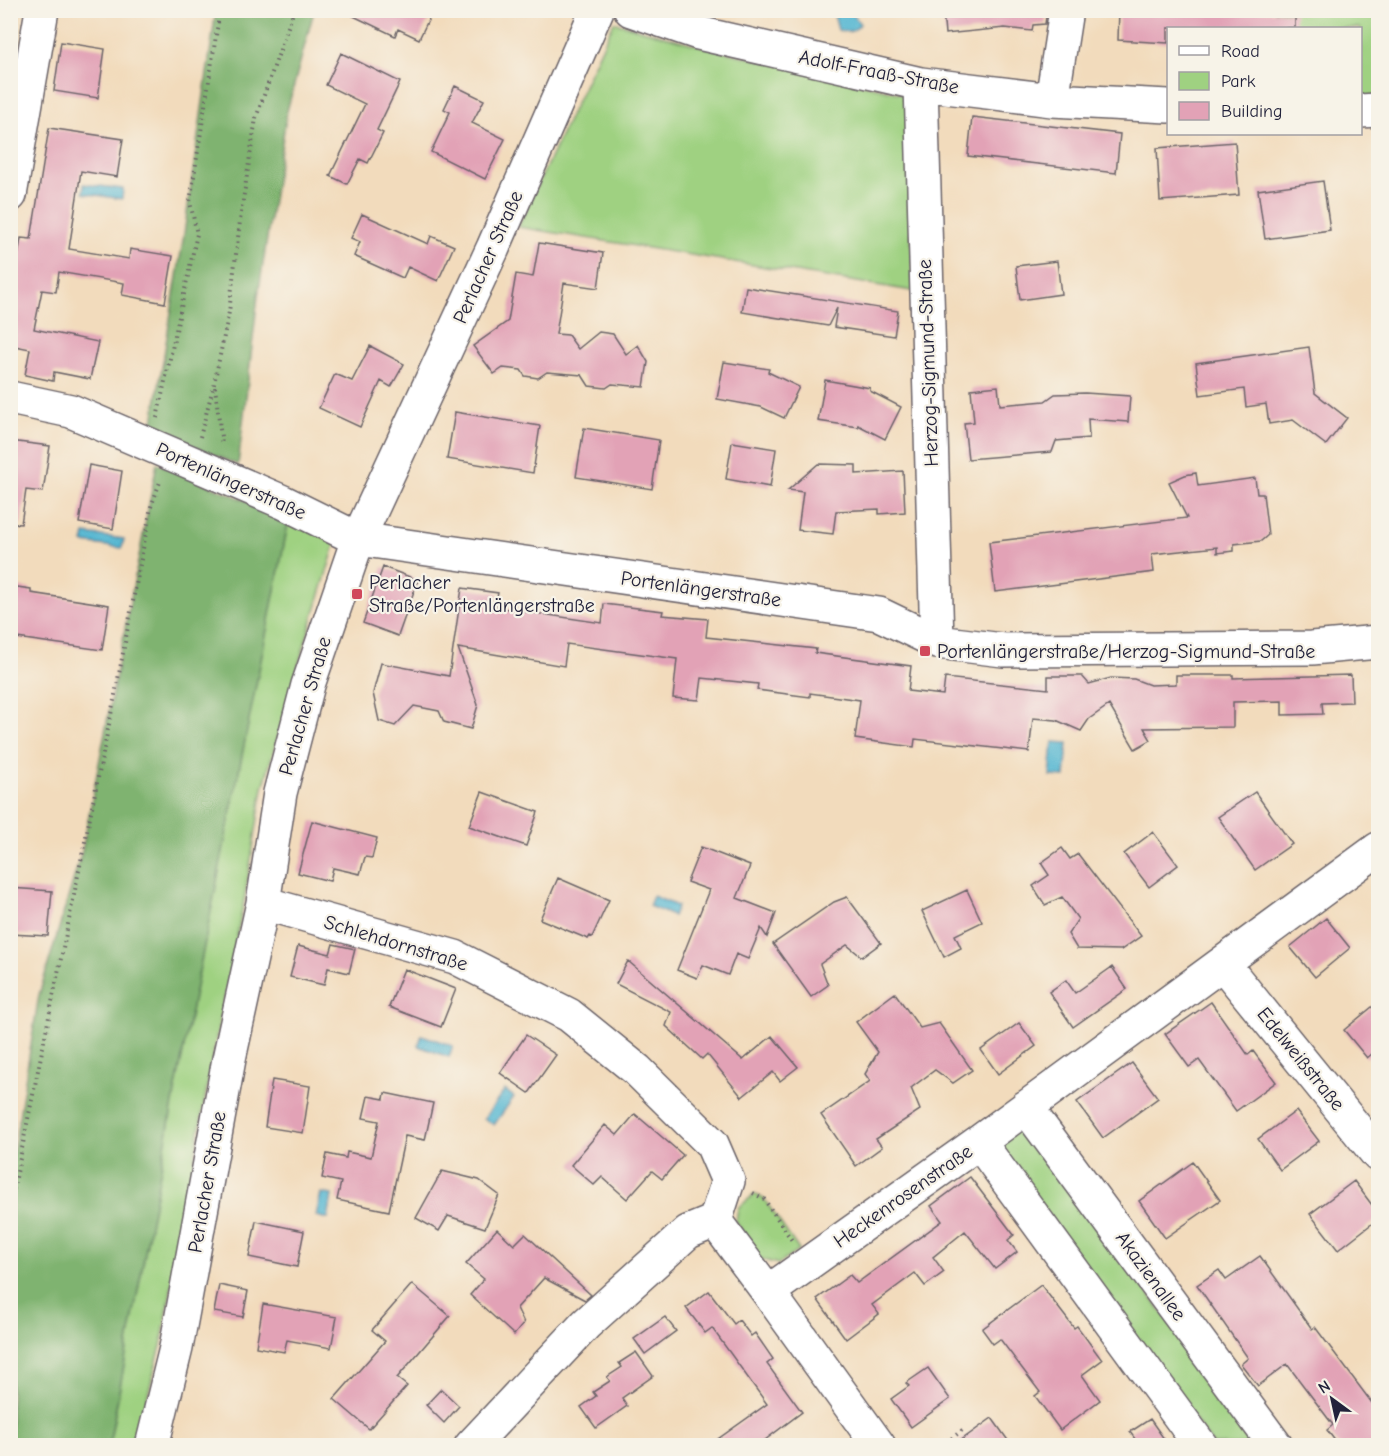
<svg xmlns="http://www.w3.org/2000/svg" width="1389" height="1456" font-family="'Comic Neue',sans-serif">
<rect width="100%" height="100%" fill="#f7f3e8"/>
<filter id="ink" filterUnits="userSpaceOnUse"><feTurbulence type="fractalNoise" baseFrequency=".0167" numOctaves="2"/><feDisplacementMap in="SourceGraphic" scale="12" xChannelSelector="R" yChannelSelector="G"/><feConvolveMatrix kernelMatrix="1 2 1 2 8 2 1 2 1" color-interpolation-filters="sRGB"/></filter>
<filter id="wash" filterUnits="userSpaceOnUse"><feTurbulence type="fractalNoise" baseFrequency=".008" numOctaves="4" result="noise"/><feDisplacementMap in="SourceGraphic" scale="24" xChannelSelector="R" yChannelSelector="G"/><feGaussianBlur stdDeviation="1.35" result="paint"/><feColorMatrix in="noise" values="0 0 0 0 0 0 0 0 0 0 0 0 0 0 0 0 0 1.4 0 .05"/><feComposite in="paint" operator="in"/></filter>
<g filter="url(#wash)">
<rect width="100%" height="100%" fill="#f2dbbc"/>
<!-- green -->
<path fill="#9fd181" stroke="#607a5e" stroke-width="1.5" d="M1275,11H1378V96H1361L1360,28H1275Z
M614,22L708,48L907,95L913,291L518,227Z
M289,519L336,542L294,679L263,788L244,901L213,1053L161,1346L134,1445L109,1446L176,1087Z
M1017,1130H1025L1262,1445H1213L1003,1154V1142Z
M755,1194L764,1199L799,1250L778,1264L760,1259L736,1222L738,1208Z"/>
<!-- forest -->
<path fill="#7fb36f" stroke="#506a55" stroke-width="1.5" d="M216,11H314L287,111L258,296L238,465L152,428L184,234Z
M157,463L289,519L176,1087L109,1445L11,1446V1166L39,995L82,851Z"/>
<!-- water -->
<path fill="#52b6d1" stroke="#3a6c86" stroke-width="1.5" d="M833,11H851L860,24C853,33 848,33 838,30Z
M84,184L123,189L122,199L83,193Z
M85,534L124,539L122,548L83,543Z
M1053,742L1068,743L1065,777L1050,776Z
M653,896L677,906L673,916L649,906Z
M422,1035L453,1046L449,1057L418,1046Z
M505,1090L514,1097L494,1125L484,1118Z
M321,1193L332,1195L328,1219L316,1216Z"/>
<g id="blocks">
<!-- building -->
<path fill="#e2a2b6" d="M341,10H433L419,39L398,29L395,36Z
M943,10H1046V17L1045,24L1033,25L1032,31L1005,28L945,34Z
M1119,10H1239L1295,13V28H1168V43L1118,40Z
M61,42L105,49L98,98L54,91Z
M341,53L400,82L377,130L383,133L368,163L360,159L347,184L330,176L365,104L326,85Z
M455,86L484,100L472,123L505,139L485,179L431,152L450,112L444,109Z
M972,117L1120,134L1116,173L968,156Z
M49,128L123,139L117,177L81,171L69,249L129,259L130,249L173,256L165,303L122,295L124,283L59,272L56,292L42,290L34,329L98,342L90,379L54,372L53,381L25,375L30,349L10,345V323L17,285H13L21,238L31,239Z
M1235,142L1239,195L1160,201L1157,148Z
M1323,181L1330,230L1265,239L1258,190Z
M362,214L428,244L431,236L454,246L438,281L408,267L403,278L354,256L360,242L351,238Z
M539,243L603,253L598,288L564,283L556,334L568,335L578,349L599,332L613,334L626,354L638,345L648,362L644,387L612,384L606,388L589,386L582,375L547,372L538,378L525,376L521,370L503,368L494,374L473,346L508,321L516,274L533,277Z
M1057,261L1061,294L1020,300L1016,266Z
M746,287L898,311L894,336L834,327L837,308L828,326L742,312Z
M370,346L404,364L391,387L381,381L360,427L319,408L335,374L352,381Z
M1309,347L1315,393L1347,418L1326,445L1293,420L1269,424L1266,404L1246,407L1244,389L1200,395L1196,363Z
M724,362L769,369L768,372L799,387L784,418L761,407L717,399Z
M825,380L870,388V391L901,407L885,439L858,425V427L818,421Z
M998,386L1000,405L1045,401L1055,394L1085,393L1130,396L1128,422L1088,419L1089,438L1056,441L1052,452L968,459L964,423L974,422L971,389Z
M455,412L540,426L533,473L447,459Z
M584,428L659,440L652,489L576,477Z
M10,441L50,446L43,492L26,490L21,524L10,523Z
M732,442L776,449L770,487L726,479Z
M818,464L856,465V474L903,471L905,512L879,514V509L836,511L833,534L798,530L803,492L788,490Z
M89,465L122,471L113,529L79,523Z
M1196,473L1198,486L1255,478L1257,494H1263L1268,535L1261,541L1234,544V551L1217,553V547L1152,554L1154,572L995,592L989,542L1187,518L1169,482L1185,475Z
M383,567L418,580L398,636L363,623Z
M10,586L31,589V593L109,605L102,650L10,637Z
M462,588L498,593L495,607L602,623L604,604L663,611L662,615L708,619L706,637L816,649L815,653L911,666L908,691L943,695L945,678L1048,689V676H1082L1089,684L1111,678L1134,679L1150,685L1176,684V675H1233V678L1351,675L1352,702L1322,703L1323,714L1282,715V701L1233,702V727L1144,728L1151,740L1135,749L1109,705L1089,719L1081,731L1056,720L1033,718L1029,752L915,739L914,747L855,739L860,700L810,693V697L757,690L758,684L702,678L699,700L673,698L677,659L567,644L564,666L458,648L478,705L471,729L444,722L439,711L414,706L395,726L379,721L373,693L381,663L449,676Z
M482,792L538,812L526,846L469,826Z
M1255,792L1292,844L1255,870L1218,817Z
M312,821L377,838L372,858L365,857L360,874L333,868L330,881L298,873Z
M1153,832L1178,865L1149,887L1124,854Z
M701,847L750,866L737,898L776,913L767,937L761,928L748,959L736,954L728,975L703,965L697,978L677,970L709,890L687,882Z
M1062,848L1070,859L1078,854L1141,936L1121,950L1077,949L1068,934L1078,919L1062,897L1045,905L1033,886L1049,875L1041,863Z
M558,878L609,900L592,937L590,936L588,939L540,919Z
M10,888L52,891L48,936L10,934Z
M967,890L982,922L955,935L961,948L944,957L922,911Z
M847,897L881,943L862,957L847,945L820,964L828,985L811,997L773,944L834,902Z
M1326,918L1350,948L1315,977L1290,947Z
M333,944L355,949L349,973L328,968L324,985L290,977L298,946L330,954Z
M628,961L743,1060L772,1036L798,1067L780,1081L773,1072L742,1097L707,1054L702,1059L666,1026L671,1012L616,984Z
M1112,967L1127,989L1073,1027L1049,992L1066,980L1075,993Z
M404,969L456,989L441,1027L389,1007Z
M895,993L920,1028L939,1023L972,1070L953,1083L935,1070L911,1088L920,1110L876,1139L882,1147L856,1166L821,1115L870,1081L865,1074L878,1052L856,1022Z
M1211,1002L1248,1055L1253,1051L1276,1082L1236,1111L1199,1060L1189,1067L1165,1034Z
M1378,1002V1049L1367,1058L1344,1030Z
M1019,1023L1036,1046L998,1074L981,1050Z
M526,1035L556,1055L529,1093L500,1073Z
M1132,1063L1158,1098L1103,1138L1077,1102Z
M272,1080L310,1086L303,1133L265,1127Z
M385,1093L433,1103L425,1140L405,1136L389,1211L337,1200L341,1182L322,1178L327,1154L346,1158L347,1152L371,1157L379,1121L363,1118L368,1096L384,1099Z
M1296,1111L1319,1141L1280,1170L1258,1139Z
M635,1114L683,1155L662,1179L652,1171L627,1199L602,1177L594,1185L571,1165L605,1125L617,1135Z
M1193,1162L1220,1200L1165,1238L1139,1201Z
M442,1171L479,1180L499,1195L485,1228L448,1216L439,1231L416,1218Z
M970,1177L1014,1235L1008,1240L1017,1252L995,1269L965,1231L933,1257L944,1272L925,1286L915,1273L872,1305L879,1314L846,1339L817,1299L850,1275L857,1283L942,1221L931,1206Z
M1354,1181L1378,1213V1219L1338,1250L1310,1214Z
M256,1221L304,1231L297,1267L249,1257Z
M497,1229L514,1245L525,1234L591,1295L585,1300L544,1278L517,1308L524,1323L514,1335L470,1295L484,1279L466,1264Z
M1260,1256L1312,1329L1315,1327L1378,1411V1439L1370,1446H1339L1327,1430L1333,1425L1287,1364L1258,1386L1241,1364L1248,1358L1197,1285L1219,1270L1226,1280Z
M412,1284L450,1316L397,1378L407,1386L369,1429L334,1399L385,1341L372,1330Z
M219,1285L248,1291L243,1317L214,1312Z
M1041,1285L1074,1328L1077,1326L1102,1360L1082,1375L1100,1400L1060,1430L1035,1396L1040,1392L1000,1339L993,1344L982,1329Z
M709,1291L734,1324L739,1320L751,1336L755,1333L773,1359L767,1364L802,1412L757,1446H708L767,1404L712,1328L705,1333L686,1308Z
M263,1304L337,1317L331,1348L287,1340L284,1352L256,1347Z
M665,1317L676,1331L645,1354L634,1339Z
M636,1352L653,1376L622,1398L627,1406L596,1428L581,1407L596,1396L593,1392L610,1381L607,1377L622,1367L619,1363Z
M928,1368L950,1399L911,1427L891,1399L909,1386L906,1383Z
M441,1389L459,1406L444,1423L426,1405Z
M992,1418L1012,1446H953Z
M1150,1419L1169,1446H1140L1130,1432Z"/>
</g>
</g>
<g filter="url(#ink)">
<use href="#blocks" fill-opacity="0" stroke="#6b6368" stroke-width="1.5"/>
<g fill="none" stroke-linecap="round" stroke-linejoin="round">
<!-- minor casing -->
<g stroke="#6b6368" stroke-width="36">
<path id="minor" d="M631,10L698,33L921,84L1052,100L1168,106
M921,84L937,642
M1052,100L1066,10
M1360,111L1378,110
M10,195L42,10
M10,398L71,411L283,502L358,539L879,614L937,642L1003,650L1312,648L1378,642
M263,903L455,957L569,1015L637,1070L712,1144L728,1181L715,1221
M1223,964L1378,1155
M1026,1107L1276,1446
M979,1142L1201,1446
M768,1292L879,1446
M152,1446L176,1348L229,1059L263,903L280,793L308,685L358,539L493,248L597,10
M471,1446L586,1324L688,1232L715,1221L768,1292L979,1142L1378,849"/>
</g>
<!-- path -->
<path stroke="#6b6368" stroke-width="4" stroke-dasharray="1.5 4.5" stroke-linecap="butt" d="M215,387L222,445
M157,418L197,234L190,202L220,10
M200,437L214,384L229,312L241,213L256,118L294,10
M753,1193L764,1199L793,1242
M10,1207L114,700L151,507L161,479
M942,1446L965,1428"/>
<!-- minor -->
<use href="#minor" stroke="#fff" stroke-width="33"/>
</g>
</g>
<!-- markers -->
<g fill="#d1495b" stroke="#f7f3e8" stroke-width="2">
<rect x="351" y="588" width="12" height="12" rx="3"/>
<rect x="919" y="645" width="12" height="12" rx="3"/>
</g>
<g text-anchor="middle" dominant-baseline="central" stroke-width="4.5" stroke-linejoin="round" paint-order="stroke">
<!-- street labels -->
<g font-size="20" fill="#22223b" stroke="#f7f3e8">
<text transform="translate(879 72) rotate(11)">Adolf-Fraaß-Straße</text>
<text transform="translate(488 257) rotate(-66)">Perlacher Straße</text>
<text transform="translate(928 363) rotate(-92)">Herzog-Sigmund-Straße</text>
<text transform="translate(231 481) rotate(24)">Portenlängerstraße</text>
<text transform="translate(701 589) rotate(8)">Portenlängerstraße</text>
<text transform="translate(305 706) rotate(-74)">Perlacher Straße</text>
<text transform="translate(396 943) rotate(17)">Schlehdornstraße</text>
<text transform="translate(1301 1059) rotate(51)">Edelweißstraße</text>
<text transform="translate(207 1182) rotate(-80)">Perlacher Straße</text>
<text transform="translate(903 1196) rotate(-35)">Heckenrosenstraße</text>
<text transform="translate(1151 1276) rotate(54)">Akazienallee</text>
</g>
<!-- poi labels -->
<g font-size="20" fill="#22223b" stroke="#f7f3e8" text-anchor="start">
<text x="369" y="582">Perlacher<tspan x="369" dy="23">Straße/Portenlängerstraße</tspan></text>
<text x="937" y="651">Portenlängerstraße/Herzog-Sigmund-Straße</text>
</g>
</g>
<!-- margin -->
<rect width="1389" height="1456" fill="none" stroke="#f7f3e8" stroke-width="36"/>
<!-- legend -->
<rect x="1167" y="27" width="195" height="108" fill="#f7f3e8" stroke="#a29fa3" stroke-width="1.5"/>
<rect x="1179" y="46" width="30" height="9" fill="#ffffff" stroke="#a29fa3" stroke-width="1.5"/>
<text x="1221" y="57" font-size="18" fill="#22223b">Road</text>
<rect x="1179" y="72" width="30" height="18" fill="#9fd181" stroke="#a29fa3" stroke-width="1.5"/>
<text x="1221" y="87" font-size="18" fill="#22223b">Park</text>
<rect x="1179" y="102" width="30" height="18" fill="#e2a2b6" stroke="#a29fa3" stroke-width="1.5"/>
<text x="1221" y="117" font-size="18" fill="#22223b">Building</text>
<!-- north arrow -->
<g transform="translate(1332 1399) rotate(327)" stroke="#f7f3e8" stroke-width="4.5" paint-order="stroke">
<path d="M0-4.5L10 22L0 15L-10 22Z" fill="#22223b"/>
<text y="-9" font-size="16" font-weight="bold" text-anchor="middle" fill="#22223b">N</text>
</g>
</svg>
